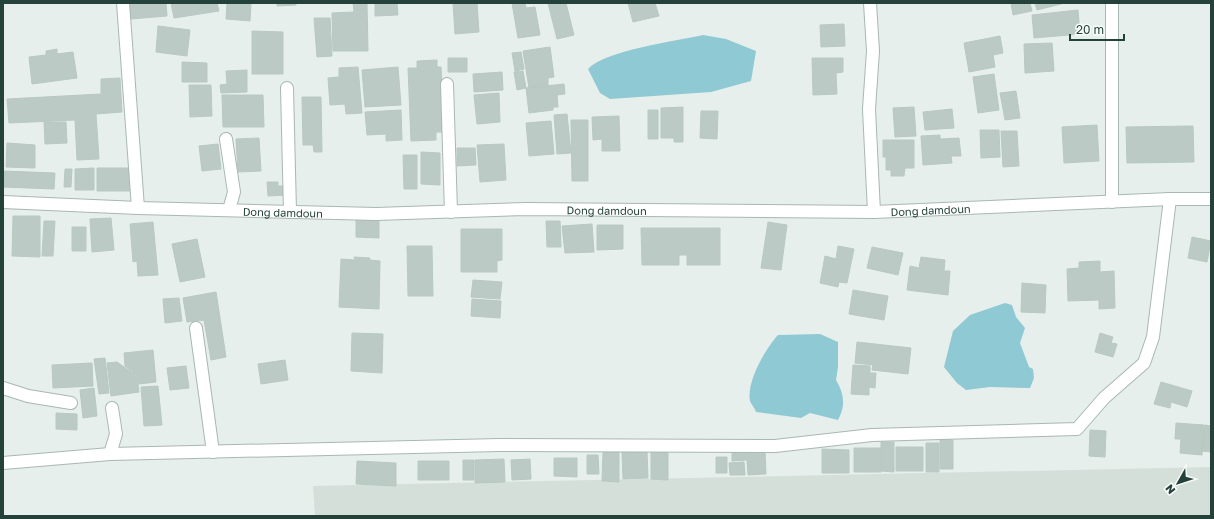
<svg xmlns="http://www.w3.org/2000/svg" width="1214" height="519" font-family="'Golos Text',sans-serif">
<rect width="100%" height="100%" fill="#e6efeb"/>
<!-- built -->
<path fill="#d4dfda" d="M1211,467V516H315L313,486Z"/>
<!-- water -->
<path fill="#8ec9d4" d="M703,35L726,39L756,51L751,81L711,92L610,99L600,93L588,69C606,50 676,41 703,35Z
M1005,303L1012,305L1016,317L1025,328L1020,343L1029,367L1033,369L1034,378L1030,388L990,387L966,390L957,383L944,367L953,331L970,315Z
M820,334L838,342V367L836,380C844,393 846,406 838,420L810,413L801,418L756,412C755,408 751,404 750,401C746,382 766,348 778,335Z"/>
<!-- building -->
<path fill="#bbcac4" stroke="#b8c9c2" d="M130,3H166L167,16L131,19Z
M171,3H217L219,11L174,18Z
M227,3H251L250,21L226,19Z
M277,3H296V5L277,6Z
M353,3H367L368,51H333L332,13L354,12Z
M375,3H397L398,15L375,16Z
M453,3H477L479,32L455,34Z
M512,3H525L526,8L535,7L540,35L518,38Z
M548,3H566L574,35L557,39Z
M628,3H655L659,16L633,22Z
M1011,3H1030L1032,11L1013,15Z
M1035,3H1065L1037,10Z
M1078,10L1080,34L1034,38L1032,15Z
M314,18H330L332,56L317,57Z
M844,24L845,46L821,47L820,25Z
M158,26L190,30L187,56L156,52Z
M252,31L283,32V74H252Z
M1000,36L1003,53L993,55L995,67L969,72L964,43Z
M1052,43L1054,71L1025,73L1024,44Z
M550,47L554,77L548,78V85L529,88L523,51Z
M57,49V54L73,52L77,78L32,84L29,57L46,55V51Z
M521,52L524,69L515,71L512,53Z
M448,58H467V72H448Z
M812,58H843V72L836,73L837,94L813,95Z
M437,60V67H441L444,132H436V140L411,141L408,68H417V61Z
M182,62L207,63V82H182Z
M358,67L362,113L346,114L345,104L330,105L328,78L339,77V68Z
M398,67L401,105L365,107L362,70Z
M247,70V92L221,93L220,85L227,84L226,71Z
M523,71L526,88L517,90L514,72Z
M502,72L503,90L474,92L473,74Z
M994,74L999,110L978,113L973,77Z
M120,78L122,112L96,114L99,159L77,160L75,120L9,123L7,99L101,94V79Z
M564,84L565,94L557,95L558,107H553V110L529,113L526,88Z
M189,85H211L212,116L190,117Z
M1016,91L1020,118L1005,120L1000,93Z
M499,93L500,122L477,124L474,95Z
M222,95H263L264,127H223Z
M302,97H321L322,152H314L313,145H303Z
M683,107V142H674V138H661V108Z
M914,107L916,136L895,137L893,108Z
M952,109L954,128L925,130L923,112Z
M401,110L402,140L386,141V134L367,135L365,112Z
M648,110H658V139H648Z
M701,111H718L717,139L700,138Z
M567,114L571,153L557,154L554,115Z
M619,116L620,151H602V139L593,140L592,117Z
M571,120H588V181H572Z
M551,121L554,154L529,156L526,123Z
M44,122H66L67,143L45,144Z
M1097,125L1099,161L1064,163L1062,127Z
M1193,126L1194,162L1127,163L1126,127Z
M980,130H999L1000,157L981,158Z
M1001,131H1017L1019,166L1003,167Z
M940,135V139L959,138L961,156H951L952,163L923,165L921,136Z
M259,138L261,171L238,172L236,139Z
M883,140H914V168H905L904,176H891V170H886V157H883Z
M7,143L35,145V168L6,167Z
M218,144L221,169L202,171L199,146Z
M504,144L506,180L480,182L477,145Z
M457,148H475L476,165L457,166Z
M421,152L440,153V185L421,184Z
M403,155H417V189H404Z
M94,168V190H75V169Z
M97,168H132V191H97Z
M65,169H72L71,187H64Z
M3,171L55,173L54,189L3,187Z
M267,182H278V186H286L287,195L268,196Z
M13,216H40V257L12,256Z
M111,218L114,250L92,252L90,219Z
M356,220L379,221V238L356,237Z
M44,221H55L53,256H42Z
M546,221H560L561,247H547Z
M153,222L158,275L138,276L137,261L133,262L130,224Z
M768,222L787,225L781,270L761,268Z
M592,224L594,252L565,253L562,226Z
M597,225H623V249L597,250Z
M72,227H86V251H72Z
M641,228H720V265H687V255H679V265H642Z
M461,229H502V260L497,261V272H461Z
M1192,237L1211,241L1207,262L1188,258Z
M197,239L205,277L180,282L172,244Z
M407,246H432L433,296H408Z
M838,246L854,249L847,283L839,282L838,287L820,283L825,256L836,259Z
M872,247L903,253L898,275L867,268Z
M354,257L370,258L369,260L380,261L379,309L339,307L341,259L355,260Z
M921,257L945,260L944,271H950L948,295L907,290L910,266L919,268Z
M1100,261V272L1114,271L1115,308L1099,309V300L1068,301L1067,269L1079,268V262Z
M473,280L502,282L500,299L471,297Z
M1022,283L1046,285L1045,313L1021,312Z
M853,290L888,296L884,320L849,314Z
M216,292L226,357L211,360L204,320L187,322L183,298Z
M179,298L182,321L165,323L163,299Z
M472,299L501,301L500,318L471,316Z
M352,333L383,334L382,373L351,371Z
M1100,333L1113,337L1111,343L1117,344L1113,357L1095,352Z
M857,342L911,348L908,374L872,370L873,365L855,363Z
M153,350L156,382L139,384L138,376L125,366L124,353Z
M105,358L109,393L99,394L94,359Z
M285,360L288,380L261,384L258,364Z
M117,362L137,376L139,392L111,396L107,363Z
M92,363L93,386L53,388L52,365Z
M853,365L870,366V373H876L875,388L869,387V395L851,394Z
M186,366L189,388L170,390L167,368Z
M1161,382L1192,391L1187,407L1171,402L1170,408L1154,404Z
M158,386L162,425L144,426L141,387Z
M94,388L97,416L83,418L80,390Z
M56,413L77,414V430L56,429Z
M1176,423L1204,425L1202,455L1180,453L1181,439H1175Z
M1205,425L1211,426V452L1202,451Z
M1090,430L1106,431L1105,457L1089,456Z
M940,440H953V469H940Z
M881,442H894V472L881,471Z
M926,443H939V472H926Z
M896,447H923V471H896Z
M854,448H881V472H854Z
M822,449L849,450V473H822Z
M647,451L648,478L623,479L622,452Z
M765,451L766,474L748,475L747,460L732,461V453Z
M603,452H619V482L602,481Z
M651,452H668V480L651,479Z
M587,455H598L599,474H587Z
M716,457H727V473H716Z
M554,458H577V477L554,476Z
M504,459L505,482L475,483V460Z
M530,459L531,479L512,480L511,460Z
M463,460H474V480H463Z
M357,461L396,463V486L356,484Z
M418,461H449V480H418Z
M744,462L745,475H730L729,463Z"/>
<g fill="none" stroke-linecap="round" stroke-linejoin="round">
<!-- minor casing -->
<g stroke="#a8b8b2" stroke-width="14">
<g id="minor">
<path d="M123,3L138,208"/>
<path d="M870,3L873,51L869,109L874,212"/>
<path d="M1112,3V202"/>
<path d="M447,84L451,212"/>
<path d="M287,88L290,212"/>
<path d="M226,139L234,192L229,210"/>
<path id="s1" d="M3,202L138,208L376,214L526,209L874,212L1170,199H1211"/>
<path d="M196,328L213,452"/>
<path d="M3,388L28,396L71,403"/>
<path d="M110,454L116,434L112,408"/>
<path d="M3,463L110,454L499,445L775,446L872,435L1077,429L1104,398L1144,363L1153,337L1170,199"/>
</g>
</g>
<!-- minor -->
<use href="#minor" stroke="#fff" stroke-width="12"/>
</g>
<g text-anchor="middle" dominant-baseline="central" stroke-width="4" stroke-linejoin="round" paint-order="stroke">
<!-- street labels -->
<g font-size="11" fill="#24423a" stroke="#f7fbf9">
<text stroke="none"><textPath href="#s1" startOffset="604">Dong damdoun</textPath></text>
<text stroke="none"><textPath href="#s1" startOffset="928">Dong damdoun</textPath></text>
<text stroke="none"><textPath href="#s1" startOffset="280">Dong damdoun</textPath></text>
</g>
</g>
<!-- border -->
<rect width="1214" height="519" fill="none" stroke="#24423a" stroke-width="8"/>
<!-- north arrow -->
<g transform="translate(1178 483) rotate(231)" stroke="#f7fbf9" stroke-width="3" paint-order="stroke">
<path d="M0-3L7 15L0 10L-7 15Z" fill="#24423a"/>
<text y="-6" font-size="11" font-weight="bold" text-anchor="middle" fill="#24423a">N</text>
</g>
<!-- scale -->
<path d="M1070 34v6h54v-6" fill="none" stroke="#24423a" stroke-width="2"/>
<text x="1076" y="34" font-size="12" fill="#24423a" stroke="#f7fbf9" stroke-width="3" paint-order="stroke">20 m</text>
</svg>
